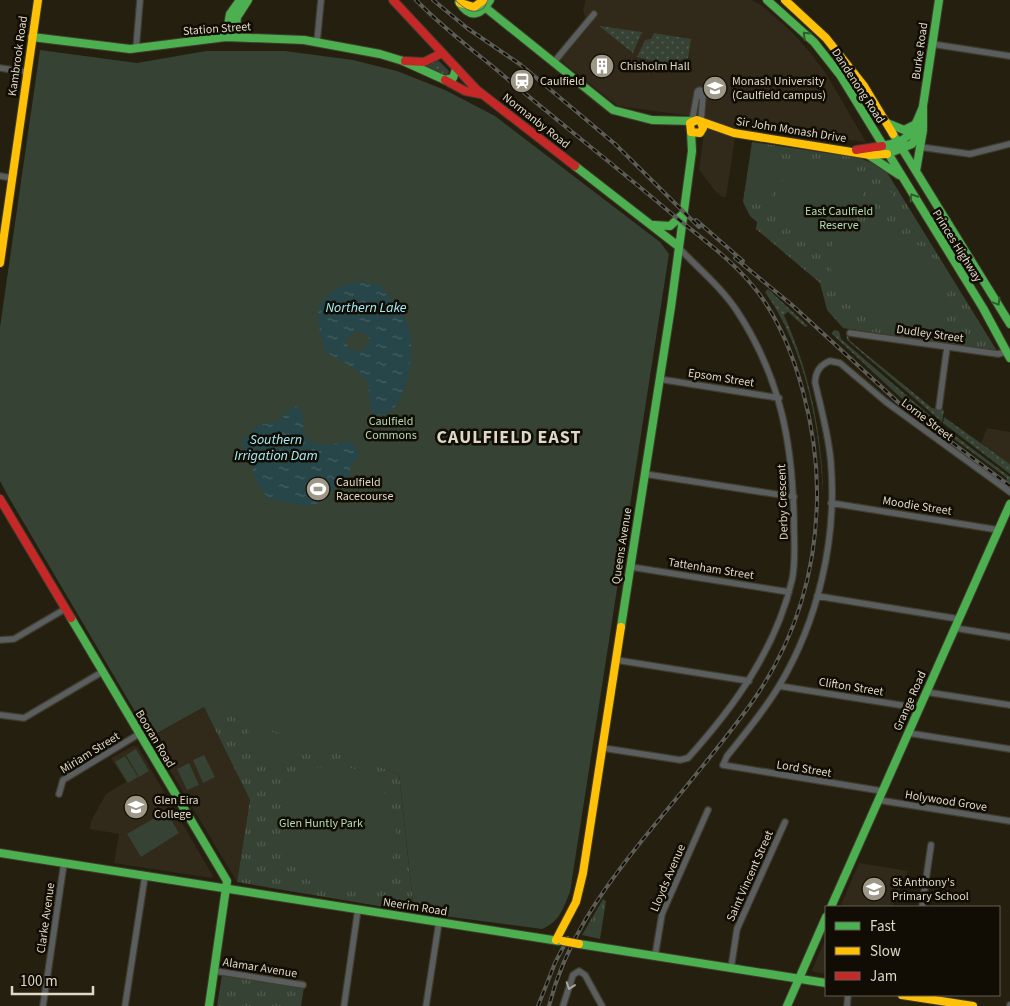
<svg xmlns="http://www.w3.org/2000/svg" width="1010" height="1006" font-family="'Source Sans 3',sans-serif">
<defs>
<pattern id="grass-dots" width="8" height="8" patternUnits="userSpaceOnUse" patternTransform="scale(1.25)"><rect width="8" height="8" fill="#364233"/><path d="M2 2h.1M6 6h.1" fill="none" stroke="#535d4f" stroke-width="1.8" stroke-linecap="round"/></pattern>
<pattern id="park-tufts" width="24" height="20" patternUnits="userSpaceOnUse" patternTransform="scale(1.25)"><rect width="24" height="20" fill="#364233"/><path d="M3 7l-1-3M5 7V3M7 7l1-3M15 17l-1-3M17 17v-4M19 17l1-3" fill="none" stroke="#535d4f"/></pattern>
<pattern id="water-ripples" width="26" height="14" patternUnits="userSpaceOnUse" patternTransform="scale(1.25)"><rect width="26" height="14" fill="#27464a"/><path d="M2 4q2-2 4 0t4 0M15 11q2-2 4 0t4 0" fill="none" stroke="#466063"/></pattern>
</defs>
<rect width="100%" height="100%" fill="#241f0f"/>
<!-- education -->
<path fill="#312919" d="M586,0H751L761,5L792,32L809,51L825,72L866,142L737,125L726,197H722L715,191L699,170L706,118L618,106L560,60L588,28L583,10Z
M987,428L1010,432V464L981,443Z
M204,707L250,800L237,882L150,737Z
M133,746L138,747L213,876L211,878L114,863L119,834L90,829L91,821L106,794L126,782L111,758Z
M859,863L908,871L892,907H840Z
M826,938V974L814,972L812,970Z"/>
<!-- grass -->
<path fill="url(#grass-dots)" d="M599,26H600L642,32L633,53Z
M654,33L691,39L688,58L664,64L637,57L645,40L651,39Z
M438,60L449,71L447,78L420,67Z
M768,289L808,326L805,327L788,312L784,315C809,371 822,432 823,494C820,426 805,348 765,292Z
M834,330L839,331L841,339L941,425L940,428L901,398L832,334Z
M846,332L850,341L932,408L944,410L942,422L847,340Z
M944,417L1010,464V474L943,423Z
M942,426L1010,477V486L1005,483L1007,478L942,430Z"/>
<!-- park -->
<path fill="url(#park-tufts)" d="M752,142L860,158L885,169L997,351L843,328L827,310L820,283L756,229L757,222L750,216L743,202Z
M212,704L399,774L414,912L237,882L250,800L204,707Z
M603,899L606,901L600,939L582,935Z
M223,969L305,981L301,1006H217Z"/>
<!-- garden -->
<path fill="#364233" d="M40,50L137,63L206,51H285L353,60L397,71L445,90L495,116L660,242L669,254L570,892C563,908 560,922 542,929L414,912L399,774L204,707L150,737L8,496L0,481V327Z
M752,148L778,152L770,206L743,202Z
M796,162C839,162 892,177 844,225C838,231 831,239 822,241C809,243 791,227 784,217C775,203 781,169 796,162Z
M884,191L893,193L888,214L879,212Z
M868,225C903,229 965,265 943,308C937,321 924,328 910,329C837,333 795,228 868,225Z
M252,724L298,742L289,767L242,750Z
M136,749L149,771L139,777L126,755Z
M204,755L215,777L203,783L193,760Z
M125,756L138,777L128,783L115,762Z
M189,763L199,785L187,790L177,769Z
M331,765C411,765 417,883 352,891C288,899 253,809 303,775C311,769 322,767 331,765Z
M166,811L179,833L141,857L127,834Z"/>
<!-- water -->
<path fill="url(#water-ripples)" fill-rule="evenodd" d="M354,282L378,284C390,297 404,311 409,329C415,350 408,395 392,410C388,414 379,415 374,416C368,405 370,396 368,385C365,371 337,359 325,351C314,313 312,294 354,282ZM357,331L368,335L370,343L359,352L348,349L346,338Z
M295,406L302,410L304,437C317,449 336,443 352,441L359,455L351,467L348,478L317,504L309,506L280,501L267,497L258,484L253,472L252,459L243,448L242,440L259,425L278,421Z"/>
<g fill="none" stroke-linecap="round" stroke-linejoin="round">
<!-- street casing -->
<g stroke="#403c2e" stroke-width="8">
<path id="street" d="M317,42L321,0
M932,44L1010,56
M136,49L140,0
M554,62L594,14
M0,68L26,72
M697 93a3 3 0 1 1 6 0a3 3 0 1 1-6 0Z
M692,121L697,94
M701,122L703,95
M920,147L970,154L1010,144
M0,176L12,178
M850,333L998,354L1006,352
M659,379L779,398
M939,407L947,347
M645,474L794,497
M831,503L999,530
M631,567L789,592
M817,596L959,619
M955,628L1010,637
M0,640L14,639L65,609
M616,660L749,681
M779,686L919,708
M926,692L1010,705
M0,715L24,718L102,672
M908,733L1010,749
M603,748L680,760L688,758C734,707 776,649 792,580C796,562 794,542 794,524C793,445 781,378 737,311C721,287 698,268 678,247
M882,791L723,765L727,756C745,734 764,711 779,686C818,621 837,540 831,464C829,436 821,409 815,382C816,371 820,365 830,361L840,363L886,402L1010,492
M59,794L63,780L139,734
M878,800L1010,821
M922,907L931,845
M655,956L662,914L708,810
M731,968L737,929L785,822
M215,971L303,985
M43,1006L64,863
M125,1006L145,876
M344,1006L358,909
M426,1006L439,922
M563,1006L573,975L579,971L585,975L602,1006
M847,1006L848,995
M1010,1006V1005"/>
</g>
<!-- fast casing -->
<g stroke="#403c2e" stroke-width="10">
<path id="fast" d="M767,0L814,42L840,75L983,308L1010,358
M459,2C470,19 481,16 490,0
M482,2L486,8L613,110L652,120L692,121
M32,37L130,49L226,37L304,40L380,54L403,61L445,80L453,78L456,69
M226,37L230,14L240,0
M235,37L237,17L248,0
M887,123L904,130L916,124
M893,134L1010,324
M882,146C910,141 912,134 922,109
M887,154L912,144L923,127V106L939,0
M870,156L899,175
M575,166L678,246
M916,171L923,130
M654,225L670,226L682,215
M71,618L227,881L209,1006
M621,627L671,307L692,151L691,132
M0,853L559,941
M831,907L1010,504
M579,944L826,983
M787,1006L826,917"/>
</g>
<!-- slow casing -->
<g stroke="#403c2e" stroke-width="10">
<path id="slow" d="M785,0L826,38L864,86L893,134
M460,3L474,7L484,0
M701,122L703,128L700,133L691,132L690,123L697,120L734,133L870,155L887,154
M0,263L38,0
M556,940L576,902L583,873L621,627
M902,995L973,1006"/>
</g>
<!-- jam casing -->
<g stroke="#403c2e" stroke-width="10">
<path id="jam" d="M393,0L477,90L575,166
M405,61L424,62L442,53
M445,80L465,91L480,94
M856,150L882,146
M0,499L71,618"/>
</g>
<!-- street -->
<use href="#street" stroke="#5a5e5e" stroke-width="5.5"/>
<!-- fast -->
<use href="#fast" stroke="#4caf50" stroke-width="8"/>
<!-- slow -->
<use href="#slow" stroke="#ffc107" stroke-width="8"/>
<!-- jam -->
<use href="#jam" stroke="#c62828" stroke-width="8"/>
<!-- tram -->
<path stroke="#5d5d57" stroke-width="1" d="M455,0C464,8 472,16 484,8L488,0"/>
<!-- rail casing -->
<g stroke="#5d5d57" stroke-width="4">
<path id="rail" d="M416,0C439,24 466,45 492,66C551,116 613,164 672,214C702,239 736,262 760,295C798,348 818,433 817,498C816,573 794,644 750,705C716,752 677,797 640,843C600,893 565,943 549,1006
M433,0L467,28L521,65L615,144L699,227
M696,220L743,261
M735,258L792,305L899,403L1010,486
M538,1006L555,963L568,938"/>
</g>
<!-- rail -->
<use href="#rail" stroke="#110d04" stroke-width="2" stroke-dasharray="5.5" stroke-linecap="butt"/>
<!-- slow-bridge casing -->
<g stroke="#403c2e" stroke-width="10" stroke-linecap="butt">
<path id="slow-bridge" d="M563,941L579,944"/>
</g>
<!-- slow-bridge -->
<use href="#slow-bridge" stroke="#ffc107" stroke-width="8"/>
</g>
<!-- one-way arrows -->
<defs><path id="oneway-chevron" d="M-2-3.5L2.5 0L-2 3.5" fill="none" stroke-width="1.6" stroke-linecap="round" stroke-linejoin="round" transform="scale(1.25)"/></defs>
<g stroke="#2e5e2a">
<use href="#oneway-chevron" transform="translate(806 35) rotate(-136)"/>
<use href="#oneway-chevron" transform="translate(913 197) rotate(-122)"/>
<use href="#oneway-chevron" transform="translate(997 302) rotate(59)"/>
</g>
<use stroke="#a9a79e" href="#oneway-chevron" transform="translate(570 986) rotate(109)"/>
<!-- icons -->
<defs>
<g id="building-disc" transform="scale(1.25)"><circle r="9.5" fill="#9d9787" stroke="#110d04"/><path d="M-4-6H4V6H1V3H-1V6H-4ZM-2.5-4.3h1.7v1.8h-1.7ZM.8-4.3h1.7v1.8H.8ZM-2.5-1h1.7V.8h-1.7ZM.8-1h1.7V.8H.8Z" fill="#fff"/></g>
<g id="station-disc" transform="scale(1.25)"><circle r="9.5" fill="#9d9787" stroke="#110d04"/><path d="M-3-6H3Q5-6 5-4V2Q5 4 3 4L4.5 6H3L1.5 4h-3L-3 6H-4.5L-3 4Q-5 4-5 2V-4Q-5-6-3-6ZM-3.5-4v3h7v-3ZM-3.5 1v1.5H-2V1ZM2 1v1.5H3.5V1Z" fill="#fff"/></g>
<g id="university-disc" transform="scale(1.25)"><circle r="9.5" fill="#9d9787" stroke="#110d04"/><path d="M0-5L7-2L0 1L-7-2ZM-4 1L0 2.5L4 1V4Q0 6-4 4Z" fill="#fff"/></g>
<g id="stadium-disc" transform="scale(1.25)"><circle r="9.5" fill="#9d9787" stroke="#110d04"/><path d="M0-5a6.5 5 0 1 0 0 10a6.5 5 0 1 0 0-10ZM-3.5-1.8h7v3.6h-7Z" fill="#fff"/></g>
<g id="school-disc" transform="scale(1.25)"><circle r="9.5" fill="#9d9787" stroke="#110d04"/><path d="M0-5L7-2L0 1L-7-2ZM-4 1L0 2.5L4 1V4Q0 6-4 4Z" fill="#fff"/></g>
</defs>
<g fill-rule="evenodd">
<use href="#building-disc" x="602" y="66"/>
<use href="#station-disc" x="522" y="81"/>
<use href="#university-disc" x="715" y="88"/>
<use href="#stadium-disc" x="318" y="489"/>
<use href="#school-disc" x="136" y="807"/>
<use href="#school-disc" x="874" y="889"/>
</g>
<g text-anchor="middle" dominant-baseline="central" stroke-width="5" stroke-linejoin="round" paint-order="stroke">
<!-- street labels -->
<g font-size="12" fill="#ded8c8" stroke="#110d04">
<text transform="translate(217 29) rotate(-4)">Station Street</text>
<text transform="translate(920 51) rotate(-82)">Burke Road</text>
<text transform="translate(18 56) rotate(-82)">Kambrook Road</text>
<text transform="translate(858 86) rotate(57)">Dandenong Road</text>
<text transform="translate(536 121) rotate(38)">Normanby Road</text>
<text transform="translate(791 130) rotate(9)">Sir John Monash Drive</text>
<text transform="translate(957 246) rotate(58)">Princes Highway</text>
<text transform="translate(930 334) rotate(8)">Dudley Street</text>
<text transform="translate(721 378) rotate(9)">Epsom Street</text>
<text transform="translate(927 420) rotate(37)">Lorne Street</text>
<text transform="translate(783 502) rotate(-92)">Derby Crescent</text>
<text transform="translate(917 506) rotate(9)">Moodie Street</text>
<text transform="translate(622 546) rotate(-81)">Queens Avenue</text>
<text transform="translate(711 569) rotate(9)">Tattenham Street</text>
<text transform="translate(851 687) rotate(9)">Clifton Street</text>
<text transform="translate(910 701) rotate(-66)">Grange Road</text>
<text transform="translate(155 739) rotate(59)">Booran Road</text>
<text transform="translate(90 753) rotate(-32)">Miriam Street</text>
<text transform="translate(804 769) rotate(9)">Lord Street</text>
<text transform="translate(946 801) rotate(9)">Holywood Grove</text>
<text transform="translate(750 876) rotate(-66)">Saint Vincent Street</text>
<text transform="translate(668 878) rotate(-67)">Lloyds Avenue</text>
<text transform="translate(415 907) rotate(9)">Neerim Road</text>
<text transform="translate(46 918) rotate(-82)">Clarke Avenue</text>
<text transform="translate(260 968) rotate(9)">Alamar Avenue</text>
</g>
<!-- poi labels -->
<g font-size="12" fill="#ded8c8" stroke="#110d04" text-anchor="start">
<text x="620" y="66">Chisholm Hall</text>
<text x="540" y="81">Caulfield</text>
<text x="732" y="81">Monash University<tspan x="732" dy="14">(Caulfield campus)</tspan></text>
<text x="336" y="482">Caulfield<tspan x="336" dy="14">Racecourse</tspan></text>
<text x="154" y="800">Glen Eira<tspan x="154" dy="14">College</tspan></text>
<text x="892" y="882">St Anthony's<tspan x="892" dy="14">Primary School</tspan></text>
</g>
<!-- park labels -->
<g font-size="12" fill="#b1dab1" stroke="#110d04">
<text x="839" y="211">East Caulfield<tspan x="839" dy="14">Reserve</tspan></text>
<text x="391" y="421">Caulfield<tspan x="391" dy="14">Commons</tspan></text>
<text x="321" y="823">Glen Huntly Park</text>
</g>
<!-- water labels -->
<g font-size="14" font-style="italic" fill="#a6ecf8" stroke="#110d04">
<text x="366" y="308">Northern Lake</text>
<text x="276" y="440">Southern<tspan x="276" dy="16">Irrigation Dam</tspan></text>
</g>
<!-- district labels -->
<g font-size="18" font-weight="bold" letter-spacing="1" fill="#ded8c8" stroke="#110d04">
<text x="509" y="437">CAULFIELD EAST</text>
</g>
</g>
<!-- legend -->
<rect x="825" y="906" width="175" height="90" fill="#110d04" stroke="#635e52"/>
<rect x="835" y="922" width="25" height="8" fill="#4caf50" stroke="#635e52"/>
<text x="870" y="931" font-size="15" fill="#ded8c8">Fast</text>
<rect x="835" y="947" width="25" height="8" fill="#ffc107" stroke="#635e52"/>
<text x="870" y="956" font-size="15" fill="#ded8c8">Slow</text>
<rect x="835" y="972" width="25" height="8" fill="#c62828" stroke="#635e52"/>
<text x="870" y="981" font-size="15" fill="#ded8c8">Jam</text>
<!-- scale -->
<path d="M12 986v8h81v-8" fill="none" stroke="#ded8c8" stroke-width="2.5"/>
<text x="20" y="986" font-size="15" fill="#ded8c8" stroke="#110d04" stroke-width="4" paint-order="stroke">100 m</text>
</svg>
